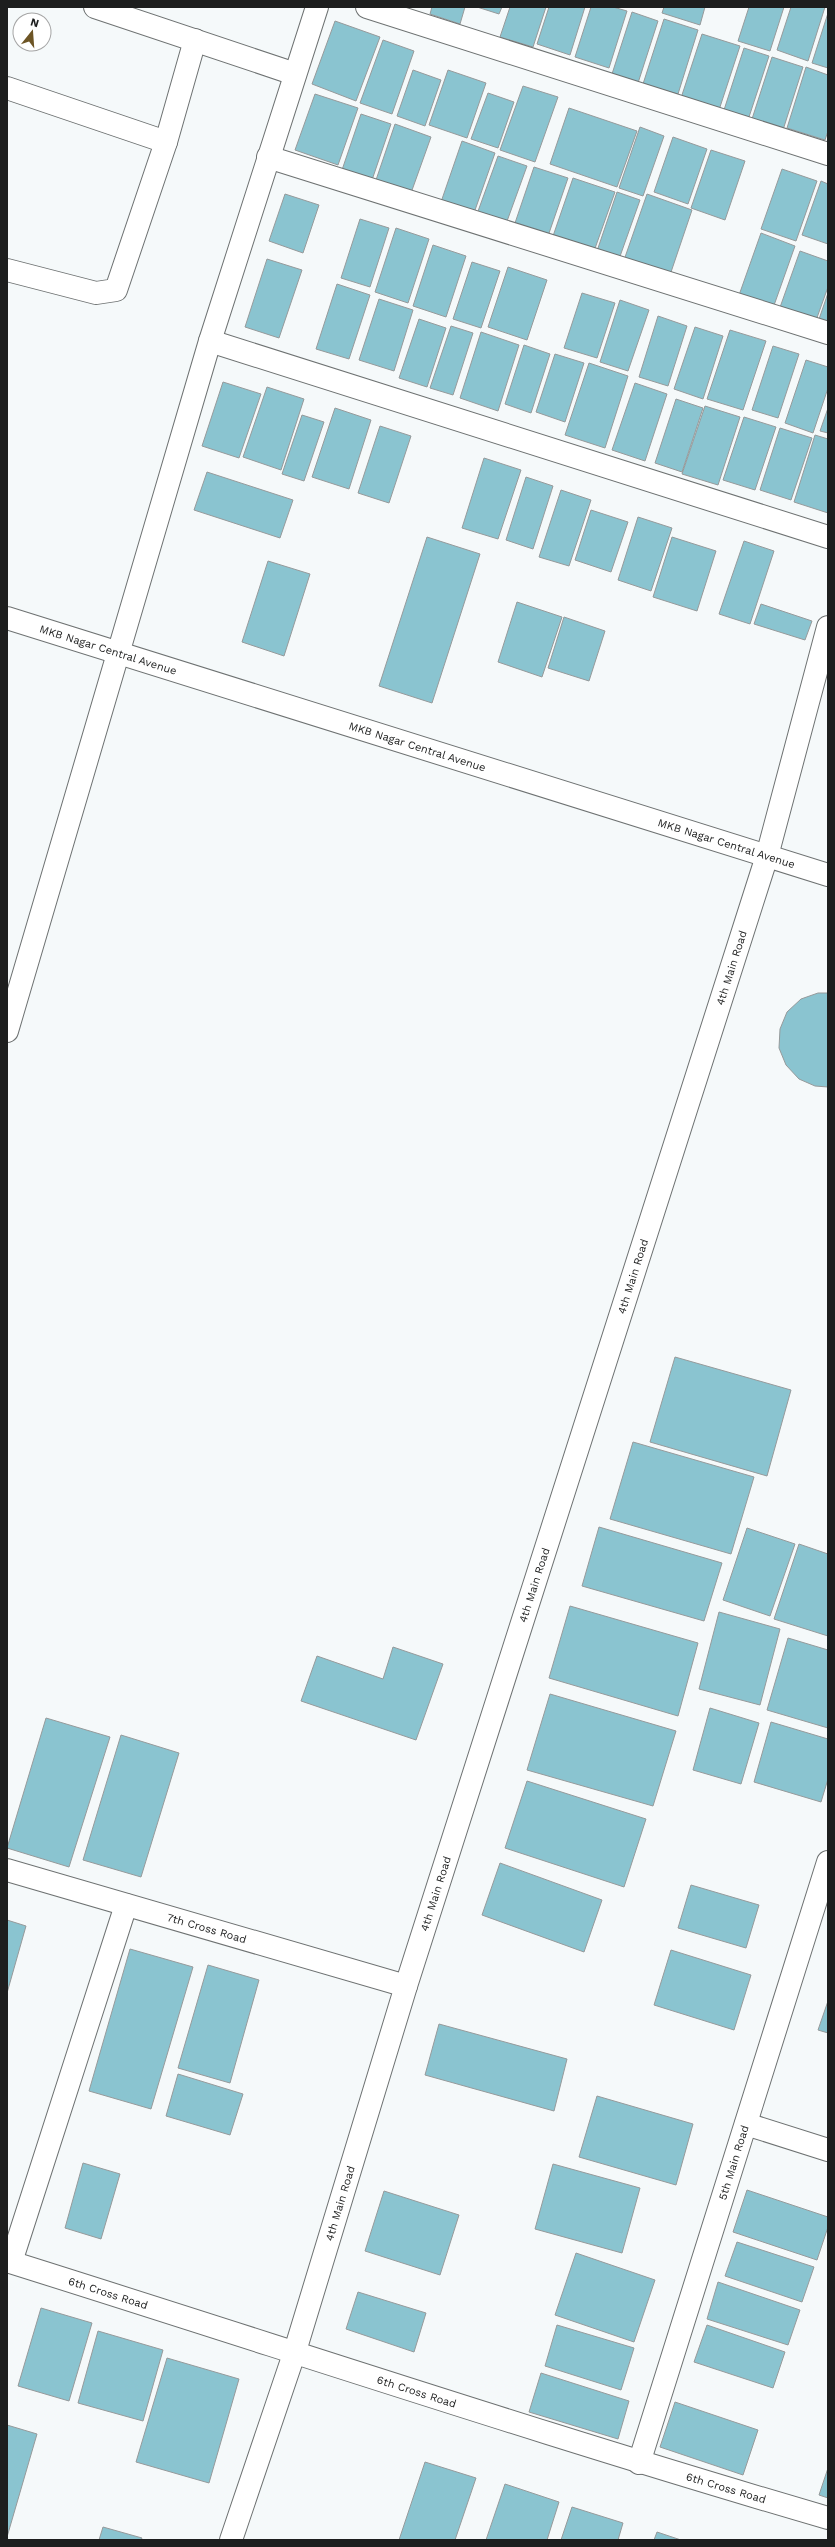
<svg xmlns="http://www.w3.org/2000/svg" width="835" height="2547" font-family="'Work Sans',sans-serif">
<rect width="100%" height="100%" fill="#f5f9fa"/>
<!-- building -->
<path fill="#8ac4d0" stroke="#969a9b" d="M432,7H465L460,24L430,14Z
M477,7H502L499,14Z
M510,7H546L533,47L500,37Z
M549,7H585L570,55L537,44Z
M591,7H613L627,11L609,68L575,57Z
M664,7H705L700,25L662,13Z
M749,7H784L770,51L738,41Z
M791,7H825L808,61L777,50Z
M632,12L658,21L638,83L612,74Z
M828,13V68L812,63Z
M664,19L698,30L678,94L643,84Z
M335,21L380,37L356,101L312,84Z
M702,34L740,46L719,110L681,98Z
M383,40L414,51L392,114L360,103Z
M744,48L769,56L749,117L724,110Z
M772,57L803,67L783,130L752,119Z
M806,67L828,75V131L825,140L787,128Z
M413,70L441,80L425,126L397,116Z
M448,70L486,83L467,138L429,125Z
M523,86L558,97L535,162L500,150Z
M488,93L514,102L498,148L471,139Z
M315,94L358,108L338,165L295,150Z
M569,108L637,131L617,187L550,164Z
M361,114L391,124L372,180L342,170Z
M395,124L431,137L411,193L376,180Z
M640,127L664,136L643,196L619,188Z
M673,137L707,149L688,204L654,192Z
M462,141L495,153L474,213L441,202Z
M711,150L745,161L725,220L691,208Z
M498,156L527,166L506,224L477,214Z
M534,167L568,178L547,239L514,226Z
M782,169L817,181L796,241L761,229Z
M573,178L615,192L593,254L552,239Z
M821,181L828,184V244L802,235Z
M617,192L640,200L618,262L596,254Z
M285,194L319,205L303,253L269,241Z
M647,194L692,210L669,278L623,263Z
M360,219L389,228L370,287L341,278Z
M396,228L429,239L408,303L375,292Z
M761,233L795,246L772,311L738,298Z
M433,245L466,256L446,317L413,306Z
M800,251L828,261V287L814,326L778,313Z
M267,259L302,270L279,338L245,327Z
M472,262L500,271L481,328L453,319Z
M508,267L547,280L527,340L488,327Z
M337,284L370,295L349,359L316,349Z
M582,293L615,303L597,358L564,348Z
M828,293V328L817,325Z
M379,299L413,310L394,371L359,360Z
M620,300L649,310L628,371L600,362Z
M658,316L687,326L668,386L639,377Z
M419,319L446,328L427,387L399,378Z
M451,326L473,333L453,395L430,388Z
M695,327L723,336L703,399L674,389Z
M730,330L766,341L743,410L707,399Z
M481,332L519,345L498,411L460,398Z
M524,345L550,354L531,413L505,404Z
M773,346L799,354L778,418L752,410Z
M555,354L584,363L565,422L536,412Z
M806,360L828,367V388L813,433L785,423Z
M589,363L628,376L605,448L565,435Z
M223,382L261,394L239,458L202,446Z
M635,383L667,394L645,461L612,450Z
M267,387L304,399L281,470L243,457Z
M676,399L703,408L682,472L655,463Z
M705,406L740,417L718,485L682,474Z
M335,408L371,420L349,489L312,477Z
M828,408V433L820,431Z
M302,415L324,422L304,481L282,474Z
M744,417L776,427L755,490L723,480Z
M380,426L411,436L389,503L358,493Z
M780,428L812,438L791,500L760,490Z
M815,435L828,439V513L794,502Z
M484,458L521,470L498,539L462,528Z
M207,472L293,500L280,538L194,510Z
M526,477L553,486L533,549L506,540Z
M561,490L591,500L569,566L539,557Z
M591,510L628,522L611,572L575,560Z
M638,517L672,528L651,591L618,580Z
M427,537L480,554L432,703L379,686Z
M672,537L716,551L697,611L653,597Z
M744,541L774,551L750,624L719,614Z
M268,561L310,574L284,656L242,642Z
M517,602L562,617L542,677L498,662Z
M761,604L812,621L805,640L754,624Z
M564,617L605,631L589,681L548,668Z
M818,993H828V1087L815,1086L799,1079L786,1065L779,1048L780,1029L787,1012L801,999Z
M675,1357L791,1390L767,1476L650,1442Z
M633,1442L754,1477L731,1554L610,1519Z
M599,1527L722,1563L704,1621L582,1586Z
M747,1528L795,1544L770,1616L723,1600Z
M799,1544L828,1554V1636L774,1619Z
M570,1606L698,1643L678,1716L549,1678Z
M719,1612L780,1629L760,1705L699,1689Z
M788,1638L828,1650V1728L767,1710Z
M393,1647L443,1664L416,1740L301,1701L317,1656L383,1679Z
M550,1694L676,1731L653,1806L527,1770Z
M710,1708L759,1723L741,1784L693,1770Z
M46,1718L110,1737L69,1867L7,1848Z
M771,1722L828,1739V1779L821,1802L754,1782Z
M121,1735L179,1753L141,1877L83,1860Z
M527,1781L646,1819L624,1887L505,1848Z
M500,1863L602,1900L584,1952L482,1915Z
M691,1885L759,1905L746,1948L678,1928Z
M7,1920L26,1926L7,1993Z
M130,1949L193,1967L151,2109L89,2091Z
M671,1950L751,1975L734,2030L654,2005Z
M208,1965L259,1980L230,2083L178,2068Z
M828,2001V2033L818,2030Z
M439,2024L567,2059L554,2111L425,2075Z
M178,2074L243,2094L230,2135L166,2116Z
M597,2096L693,2124L676,2185L579,2157Z
M83,2163L120,2174L101,2239L65,2228Z
M553,2164L640,2188L622,2253L535,2229Z
M747,2190L828,2217V2227L817,2260L733,2232Z
M384,2191L459,2215L440,2275L365,2251Z
M737,2242L814,2267L802,2302L725,2276Z
M576,2253L655,2280L634,2342L555,2315Z
M718,2282L800,2310L788,2345L707,2319Z
M358,2292L426,2313L414,2352L346,2329Z
M41,2308L92,2323L69,2401L18,2386Z
M557,2325L634,2348L621,2390L545,2366Z
M707,2325L785,2352L773,2388L694,2362Z
M98,2331L163,2350L143,2421L78,2403Z
M167,2358L239,2379L209,2483L136,2462Z
M541,2373L629,2401L618,2439L529,2412Z
M675,2402L758,2430L743,2475L660,2447Z
M7,2425L37,2434L7,2537Z
M425,2462L476,2478L455,2540H399Z
M828,2468V2498L819,2495Z
M505,2484L559,2502L547,2540H486Z
M572,2507L623,2523L618,2540H561Z
M103,2527L142,2538L141,2540H99Z
M657,2532L681,2540H654Z"/>
<g fill="none" stroke-linecap="round" stroke-linejoin="round">
<!-- street casing -->
<g stroke="#6e7272" stroke-width="24">
<g id="street">
<path d="M95,7L295,74"/>
<path d="M367,7L828,154"/>
<path d="M7,88L166,142"/>
<path d="M268,157L828,333"/>
<path d="M7,270L96,293L116,290L166,142L195,40"/>
<path d="M210,341L828,537"/>
<path d="M7,1031L210,341L317,7"/>
<path id="s1" d="M7,1870L406,1986"/>
<path d="M746,2124L828,2150"/>
<path id="s2" d="M7,2261C281,2347 553,2438 828,2518"/>
<path d="M11,2262L126,1905"/>
<path id="s3" d="M639,2463L828,1862"/>
<path id="s4" d="M231,2540L295,2351L406,1986L767,856L828,627"/>
</g>
</g>
<!-- secondary casing -->
<g stroke="#6e7272" stroke-width="24">
<g id="secondary">
<path id="s5" d="M7,618L828,875"/>
</g>
</g>
<!-- street -->
<use href="#street" stroke="#fff" stroke-width="22"/>
<!-- secondary -->
<use href="#secondary" stroke="#fff" stroke-width="22"/>
</g>
<g text-anchor="middle" dominant-baseline="central" stroke-width="4" stroke-linejoin="round" paint-order="stroke">
<!-- street labels -->
<g font-size="11" fill="#1d1e1e" stroke="#fff">
<text stroke="none"><textPath href="#s5" startOffset="106">MKB Nagar Central Avenue</textPath></text>
<text stroke="none"><textPath href="#s5" startOffset="430">MKB Nagar Central Avenue</textPath></text>
<text stroke="none"><textPath href="#s5" startOffset="754">MKB Nagar Central Avenue</textPath></text>
<text stroke="none"><textPath href="#s4" startOffset="1650">4th Main Road</textPath></text>
<text stroke="none"><textPath href="#s4" startOffset="1326">4th Main Road</textPath></text>
<text stroke="none"><textPath href="#s4" startOffset="1002">4th Main Road</textPath></text>
<text stroke="none"><textPath href="#s4" startOffset="678">4th Main Road</textPath></text>
<text stroke="none"><textPath href="#s1" startOffset="208">7th Cross Road</textPath></text>
<text stroke="none"><textPath href="#s3" startOffset="315">5th Main Road</textPath></text>
<text stroke="none"><textPath href="#s4" startOffset="354">4th Main Road</textPath></text>
<text stroke="none"><textPath href="#s2" startOffset="106">6th Cross Road</textPath></text>
<text stroke="none"><textPath href="#s2" startOffset="430">6th Cross Road</textPath></text>
<text stroke="none"><textPath href="#s2" startOffset="754">6th Cross Road</textPath></text>
</g>
</g>
<!-- border -->
<rect width="835" height="2547" fill="none" stroke="#1d1e1e" stroke-width="16"/>
<!-- north arrow -->
<g transform="translate(32 32) rotate(17)"><circle r="19" fill="#ffffff" stroke="#a5a5a5"/>
<path d="M0-3L7 15L0 10L-7 15Z" fill="#6d5525"/>
<text y="-6" font-size="11" font-weight="bold" text-anchor="middle" fill="#1d1e1e">N</text>
</g>
</svg>
